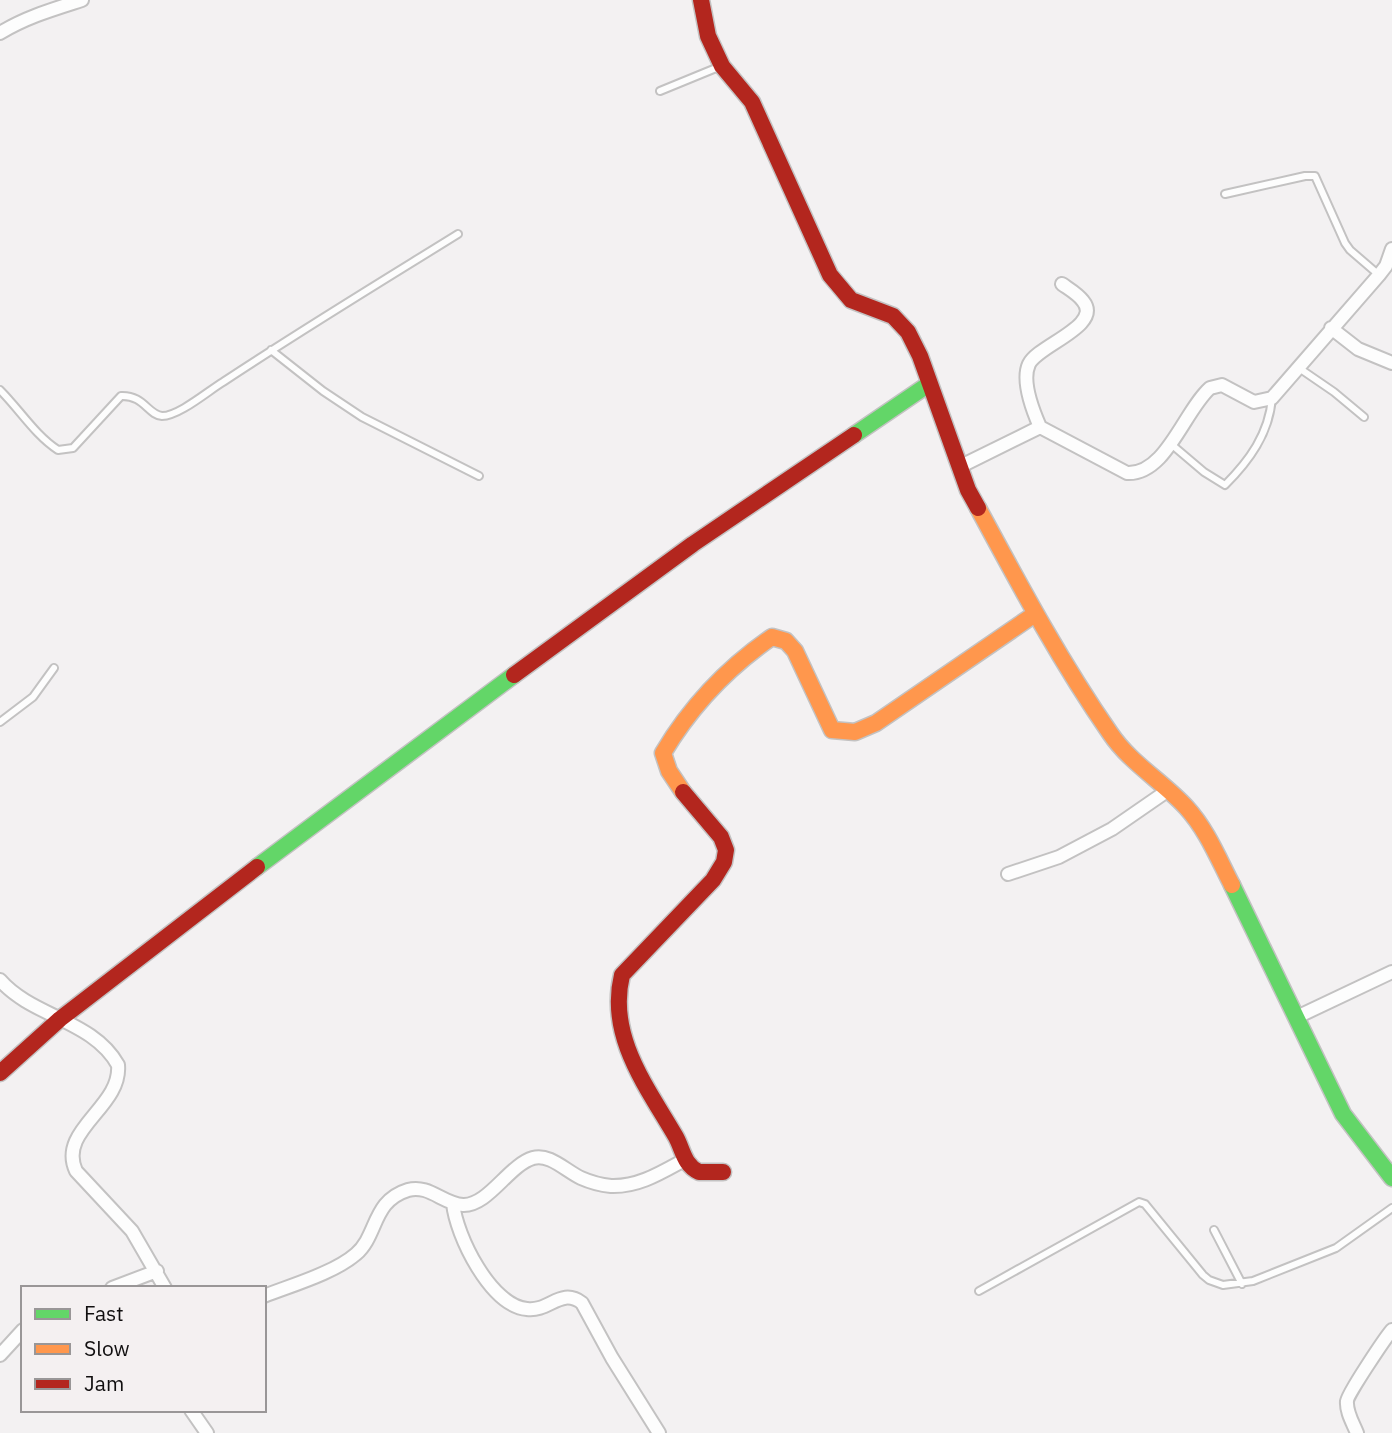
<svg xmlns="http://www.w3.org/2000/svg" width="1392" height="1433" font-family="'IBM Plex Sans',sans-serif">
<rect width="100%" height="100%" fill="#f3f1f2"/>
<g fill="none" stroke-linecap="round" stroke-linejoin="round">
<!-- lane casing -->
<g stroke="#c3c2c2" stroke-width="10">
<path id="lane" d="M660,91L721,66
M1225,194L1305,176H1315L1345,243L1350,250L1379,275
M271,350L323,391L362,417L479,476
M1299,368L1334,392L1364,417
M0,390C20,410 35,435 58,450L73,448L121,396C144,395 148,415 162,416C179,416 208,391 223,382C300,331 379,283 458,234
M1171,444L1204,472L1225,485C1249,461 1269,434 1272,398
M0,722L33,697L54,668
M1214,1230L1242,1284
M979,1291L1139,1202L1145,1204L1203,1275L1209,1280L1223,1285L1253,1281L1336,1248L1392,1208"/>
</g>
<!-- street casing -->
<g stroke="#c3c2c2" stroke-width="16">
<path id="street" d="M0,33C26,17 54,9 82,0
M1331,328L1358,349L1392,363
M1040,427C1033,411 1021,381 1029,364C1038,345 1103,326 1083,301C1078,294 1069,289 1062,284
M959,467L1040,427L1127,473C1166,475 1184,411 1210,388L1222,385L1254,402L1272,398L1379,275L1386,266L1392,249
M1008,874L1059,857L1112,829L1167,791
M0,980C32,1017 93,1020 118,1065C122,1107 57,1130 76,1171L132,1231L165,1288
M1297,1017L1392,972
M453,1203C456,1236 491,1306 527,1309C549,1312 561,1287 582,1303L612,1358L659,1433
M112,1288L157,1271
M264,1296C292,1285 334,1273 356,1254C378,1235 372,1201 408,1190C429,1184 443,1204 463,1205C488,1206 509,1165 533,1158C549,1153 566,1171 581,1178C590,1182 601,1185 611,1186C639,1187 662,1172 686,1159
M0,1355L23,1330
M191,1410L207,1433
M1357,1433C1353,1423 1346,1412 1347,1401C1347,1395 1385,1338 1392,1330"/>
</g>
<!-- fast casing -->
<g stroke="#c3c2c2" stroke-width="19">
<path id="fast" d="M854,435L929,384
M257,867L514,675
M1232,885L1343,1114L1392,1178"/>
</g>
<!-- slow casing -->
<g stroke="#c3c2c2" stroke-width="19">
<path id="slow" d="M978,508C1019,584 1060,661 1110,733C1130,763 1162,781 1186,807C1207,830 1218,858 1232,885
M683,792L669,771L663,753C691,706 727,668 772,637L786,641L795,651L832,730L855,732L876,723L1035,614"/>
</g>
<!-- jam casing -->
<g stroke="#c3c2c2" stroke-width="19">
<path id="jam" d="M701,0L708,36L722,66L752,102L830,275L851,300L893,316L908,332L920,356L968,490L978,508
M514,675L693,544L854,435
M683,792L721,837L726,850L724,862L713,880L622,975C607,1036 647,1087 676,1137C683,1150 684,1165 699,1172H723
M0,1073L60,1019L257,867"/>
</g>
<!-- lane -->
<use href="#lane" stroke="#fdfdfd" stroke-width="6"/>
<!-- street -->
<use href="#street" stroke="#fdfdfd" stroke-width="12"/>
<!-- fast -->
<use href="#fast" stroke="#63d668" stroke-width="16"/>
<!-- slow -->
<use href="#slow" stroke="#ff974d" stroke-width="16"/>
<!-- jam -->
<use href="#jam" stroke="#b3261e" stroke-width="16"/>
</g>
<!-- legend -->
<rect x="21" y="1286" width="245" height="126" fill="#f4f0f1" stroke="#999697" stroke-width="2"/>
<rect x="35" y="1309" width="35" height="10" fill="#63d668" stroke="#999697" stroke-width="2"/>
<text x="84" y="1321" font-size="21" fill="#110f10">Fast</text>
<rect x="35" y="1344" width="35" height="10" fill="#ff974d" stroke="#999697" stroke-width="2"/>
<text x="84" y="1356" font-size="21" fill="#110f10">Slow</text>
<rect x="35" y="1379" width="35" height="10" fill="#b3261e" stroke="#999697" stroke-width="2"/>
<text x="84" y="1391" font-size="21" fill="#110f10">Jam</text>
</svg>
